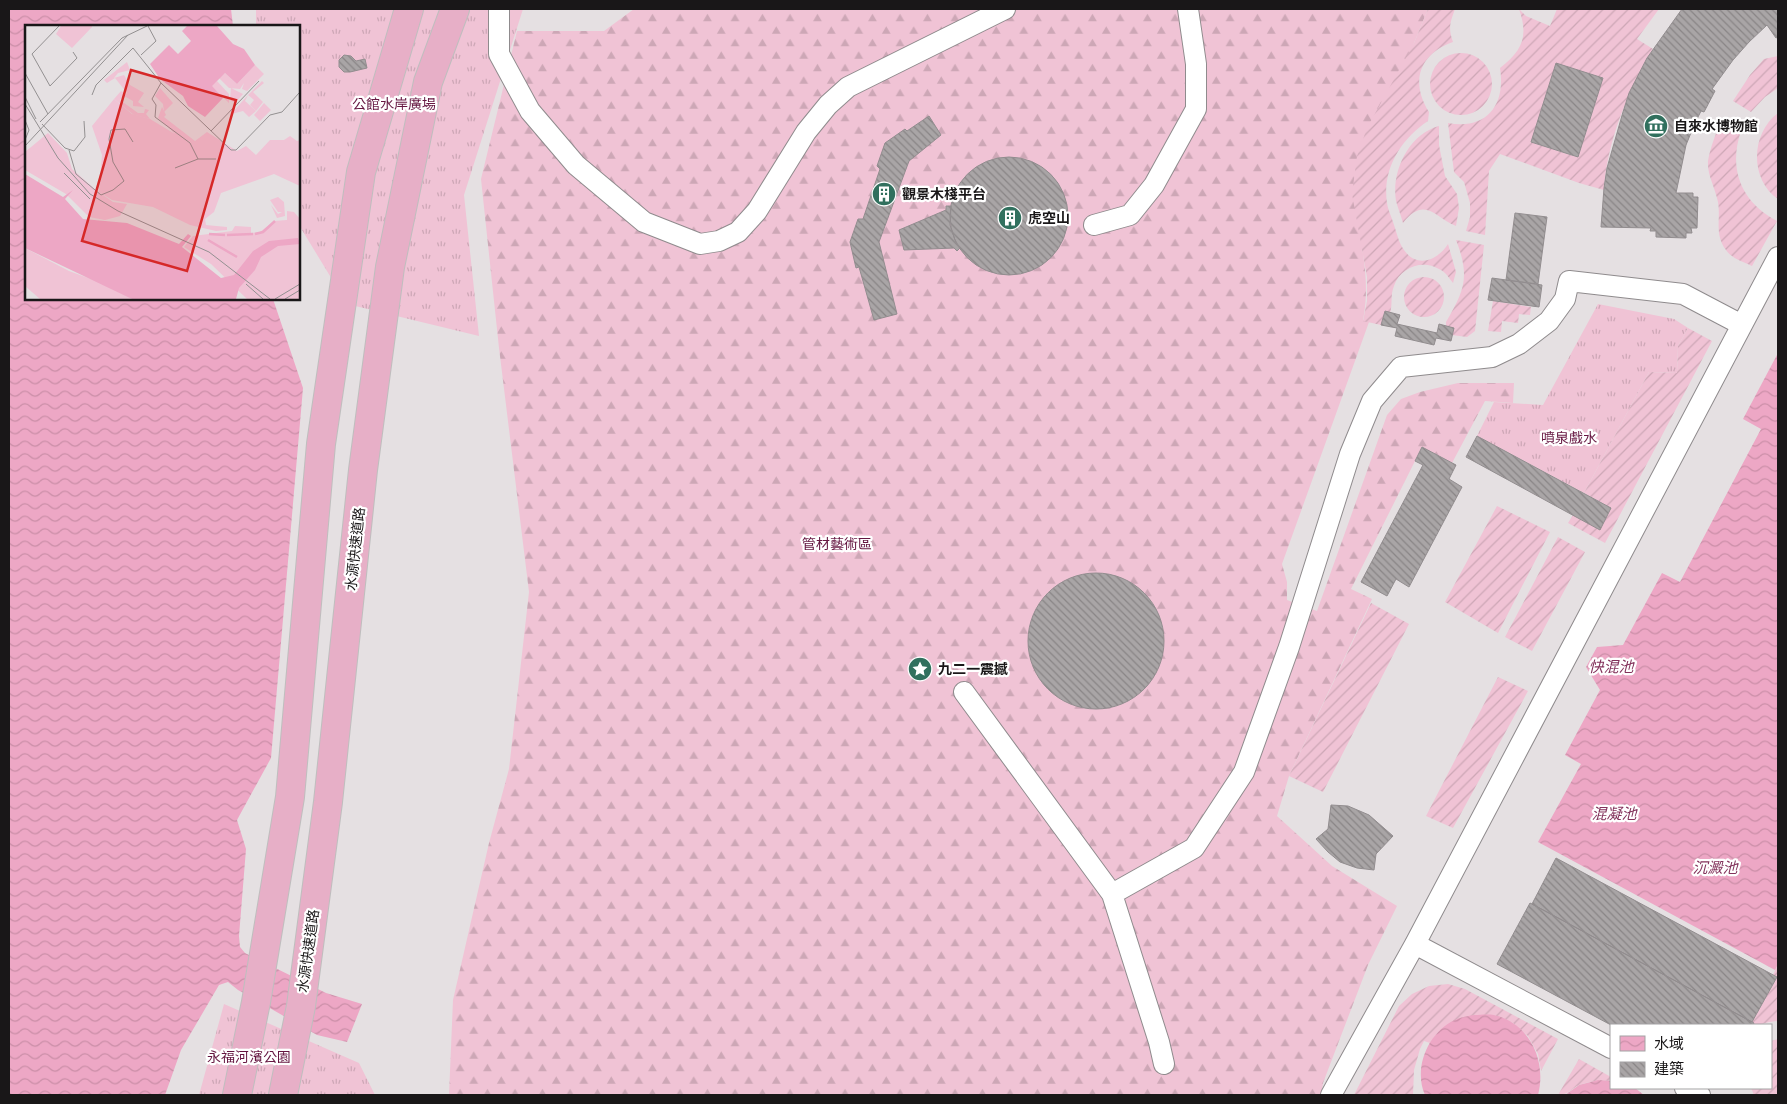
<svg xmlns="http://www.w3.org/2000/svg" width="1787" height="1104" font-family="'IBM Plex Sans','Noto Sans TC',sans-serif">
<defs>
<pattern id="grass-tufts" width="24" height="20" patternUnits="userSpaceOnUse" patternTransform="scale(1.25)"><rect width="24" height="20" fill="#f0c3d5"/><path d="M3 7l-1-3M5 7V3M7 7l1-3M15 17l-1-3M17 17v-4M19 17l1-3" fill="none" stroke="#cda7b6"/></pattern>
<pattern id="forest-firs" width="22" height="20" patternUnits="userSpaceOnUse" patternTransform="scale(1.25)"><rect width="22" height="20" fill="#f0c3d5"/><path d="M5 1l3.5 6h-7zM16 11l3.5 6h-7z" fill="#cda7b6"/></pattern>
<pattern id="garden-furrows" width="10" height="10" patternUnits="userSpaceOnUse" patternTransform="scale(1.25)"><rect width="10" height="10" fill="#f0c3d5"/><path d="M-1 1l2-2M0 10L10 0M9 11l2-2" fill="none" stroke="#cda7b6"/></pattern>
<pattern id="water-waves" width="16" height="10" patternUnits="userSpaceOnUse" patternTransform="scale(1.25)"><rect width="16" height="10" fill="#eda7c5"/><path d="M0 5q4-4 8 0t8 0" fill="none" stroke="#cb8fa8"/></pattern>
<pattern id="building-back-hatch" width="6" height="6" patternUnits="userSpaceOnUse" patternTransform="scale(1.25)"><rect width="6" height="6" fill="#a9a5a6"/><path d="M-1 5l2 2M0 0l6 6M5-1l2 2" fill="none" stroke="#898586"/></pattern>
</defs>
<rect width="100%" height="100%" fill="#e5e0e2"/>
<!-- grass -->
<path fill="url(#grass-tufts)" d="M256,9H523L464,195L479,336L347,304L299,225V26H256Z
M1598,304L1674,319L1688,328L1678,346L1677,373L1649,372L1584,493L1477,436L1494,402L1543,405Z
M224,1004L359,1063L375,1095H199Z"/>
<!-- forest -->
<path fill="url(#forest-firs)" d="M634,9H1428L1414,43L1362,247C1366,272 1368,295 1363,320L1369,322L1282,564L1287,582V600L1317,611L1387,415L1401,399L1420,392L1458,383H1514L1513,403L1485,401L1452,463L1422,447L1351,589L1372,599L1289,776L1277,816L1332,866L1397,906L1368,965L1323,1083L1321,1095H449L453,1000L489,843L509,769L529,592L499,348L481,179L517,31H604Z"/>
<!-- garden -->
<path fill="url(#garden-furrows)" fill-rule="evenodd" d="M1428,9H1455C1450,23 1448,28 1453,42C1419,54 1410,82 1429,112L1428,121C1401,139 1382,169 1387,203C1388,210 1392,218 1394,225C1397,234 1399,243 1404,250C1417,269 1438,260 1448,244L1456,272L1453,283C1449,278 1446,272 1439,269C1423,259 1400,267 1394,286C1390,295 1393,304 1390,313L1385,312L1381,325L1363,321L1367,301V277L1352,194L1357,156L1367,128L1414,43Z
M1519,9L1526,16L1550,26L1557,9H1659L1637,39L1653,49C1628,91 1607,141 1604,190L1579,183L1500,154L1489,171L1485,235L1466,231L1470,217V203L1464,182L1454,172L1448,123C1486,130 1506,106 1500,68C1522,51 1529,37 1519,9ZM1556,64L1603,78L1577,157L1531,142Z
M1430 84a31 31 0 1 1 62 0a31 31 0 1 1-62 0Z
M1778,56V88L1765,97L1751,112L1733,101L1750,75L1764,59Z
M1778,113V199C1749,179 1751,133 1778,113Z
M1721,120L1741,131C1728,169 1741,202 1777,221L1752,266C1744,262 1732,259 1726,250C1714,234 1721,219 1718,202C1715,187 1707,175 1708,161C1710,147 1717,132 1721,120Z
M1439,126V145L1445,176L1457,194L1459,208L1456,226C1435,218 1425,195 1403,223C1401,216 1398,208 1396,201C1391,171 1409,134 1439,126Z
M1456,240L1484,245L1475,331L1467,337L1452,335L1446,326V322C1465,290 1470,276 1456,240Z
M1404 297a20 20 0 1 1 40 0a20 20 0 1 1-40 0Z
M1493,301L1531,307L1530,315L1519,314L1518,323L1502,321L1501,332L1488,331Z
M1688,328L1712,341L1605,543L1568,523L1573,515L1600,529L1611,508L1584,493L1649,372L1677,373L1678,346Z
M1497,506L1550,532L1498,633L1445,602Z
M1558,537L1585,552L1532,651L1505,637Z
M1371,603L1409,624L1323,792L1289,776Z
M1498,677L1528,691L1453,828L1426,816Z
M1778,964V1021C1769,1021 1762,1025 1753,1025L1752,1022L1777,977L1773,975Z
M1448,984L1465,989L1558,1039L1541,1071L1538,1054L1528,1036L1513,1023L1494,1015L1438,1032L1430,1043L1424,1041L1420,1049L1414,1070L1413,1095H1354L1399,1006L1412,994L1429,986Z
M1778,1039V1095H1754L1751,1088H1771V1041Z
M1579,1059L1611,1077V1081C1600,1080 1589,1081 1579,1085C1571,1089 1568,1095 1558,1095Z"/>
<!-- water -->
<path fill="url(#water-waves)" d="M9,9H231L233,26H26V299H273L303,388L271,758L237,820L246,849L239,936L240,947L245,953L326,993L362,1004L347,1042L317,1035L238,990L228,982L219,985L181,1050L165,1095H9Z
M1778,353V964L1775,970L1538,842L1581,764L1565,755L1600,690L1586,667L1597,647L1623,645L1662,573L1680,582L1761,429L1743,419Z
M1474,1015C1480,1015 1487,1014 1494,1015C1530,1023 1547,1062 1538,1095H1425C1413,1068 1428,1032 1455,1020C1461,1017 1468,1016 1474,1015Z
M1598,1080L1611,1081V1088H1635L1644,1095H1565L1579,1085Z"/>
<!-- building -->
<path fill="url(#building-back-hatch)" stroke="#928d8f" d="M1682,9H1778V37L1776,38L1767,25L1749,42L1733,60L1712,89L1715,91L1704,112L1701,111L1695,123L1686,145L1676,193H1693V197H1698L1697,228H1691L1692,233H1686V238L1656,237V231H1650L1651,228L1601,227L1604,188L1607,168L1623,112L1629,93L1647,58Z
M344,55L351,56L356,61L365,59L367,68L350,72H344L339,67V60Z
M1556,63L1603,78L1578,157L1531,142Z
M929,116L941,135L909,161L879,242L897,314L874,320L859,267L856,268L850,242L858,219H863L880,169L877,166L885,143L905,129L907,131Z
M950 216a59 59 0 1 1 118 0a59 59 0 1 1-118 0Z
M946,206H951L950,225L956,243L960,248L957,251L954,248L904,250L899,230L946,210Z
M1515,213L1547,217L1538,284L1506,280Z
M1492,278L1542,285L1539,307L1488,300Z
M1385,311L1400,315L1397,324L1437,333L1439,324L1454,328L1451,341L1436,338L1434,345L1395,336L1397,328L1381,325Z
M1477,436L1611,508L1600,530L1466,457Z
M1422,447L1456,465L1449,479L1462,487L1409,587L1396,579L1387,596L1361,582L1423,465L1415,461Z
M1028 641a68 68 0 1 1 136 0a68 68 0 1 1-136 0Z
M1331,805L1348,806L1369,815L1393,836L1376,854L1374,870L1357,868L1340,862L1328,852L1316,839L1328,829Z
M1556,858L1777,977L1752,1022L1532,904Z
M1530,903L1532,904L1754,1023L1753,1025H1611L1497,964Z"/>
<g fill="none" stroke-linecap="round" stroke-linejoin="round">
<!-- service casing -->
<g stroke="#8f8b8d" stroke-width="22">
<path id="service" d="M499,9V54L530,111L576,165L644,222L700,244L719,241L738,232L757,211L806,132L828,105L848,87L1005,9
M1094,225L1130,215L1154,185L1196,109V64L1188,9
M964,692L1112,894L1159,1042L1164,1064
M1112,894L1194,848L1244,772L1289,647L1350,454L1372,401L1401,367L1492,357L1519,344L1549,321L1565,299L1569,281L1683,294L1742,325L1778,257
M1415,944L1611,1048
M1685,1088L1700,1095
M1331,1095L1415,944L1742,325"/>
</g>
<!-- trunk casing -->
<g stroke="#bfbebe" stroke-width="30">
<path id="trunk" d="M237,1095L256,1002L290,797L321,444L361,172L409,9
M283,1095L301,1006L328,802L363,470L390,267L428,82L455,9"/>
</g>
<!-- service -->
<use href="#service" stroke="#fff" stroke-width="20"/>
<!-- trunk -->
<use href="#trunk" stroke="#e7afc7" stroke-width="28"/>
</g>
<!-- icons -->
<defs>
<g id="museum-disc" transform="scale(1.25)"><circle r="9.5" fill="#31705e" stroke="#fff"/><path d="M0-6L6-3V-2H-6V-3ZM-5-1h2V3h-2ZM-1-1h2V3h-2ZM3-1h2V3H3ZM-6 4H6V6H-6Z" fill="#fff"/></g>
<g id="building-disc" transform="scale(1.25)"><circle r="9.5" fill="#31705e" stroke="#fff"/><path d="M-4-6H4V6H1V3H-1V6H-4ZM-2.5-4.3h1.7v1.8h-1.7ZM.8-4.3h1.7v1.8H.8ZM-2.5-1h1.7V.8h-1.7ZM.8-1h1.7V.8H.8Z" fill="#fff"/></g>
<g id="sight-disc" transform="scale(1.25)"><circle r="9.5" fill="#31705e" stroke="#fff"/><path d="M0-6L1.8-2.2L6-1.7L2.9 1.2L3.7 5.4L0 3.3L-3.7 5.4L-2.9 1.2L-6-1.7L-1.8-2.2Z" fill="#fff"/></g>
</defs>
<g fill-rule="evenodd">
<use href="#museum-disc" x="1656" y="126"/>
<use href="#building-disc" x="884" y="194"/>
<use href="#building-disc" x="1010" y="218"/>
<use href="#sight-disc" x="920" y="669"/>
</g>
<g text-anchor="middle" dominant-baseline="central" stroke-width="4.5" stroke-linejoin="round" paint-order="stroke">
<!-- park labels -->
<g font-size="14" fill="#651641" stroke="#fff">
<text x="394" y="104">公館水岸廣場</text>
<text x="1569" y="438">噴泉戲水</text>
<text x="837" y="544">管材藝術區</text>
<text x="249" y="1057">永福河濱公園</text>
</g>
<!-- poi labels -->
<g font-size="14" font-weight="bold" fill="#191718" stroke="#fff" text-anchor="start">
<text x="1674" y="126">自來水博物館</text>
<text x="902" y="194">觀景木棧平台</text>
<text x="1028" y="218">虎空山</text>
<text x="938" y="669">九二一震撼</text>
</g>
<!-- street labels -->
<g font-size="14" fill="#191718" stroke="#fff">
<text transform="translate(355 549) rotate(-84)">水源快速道路</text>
<text transform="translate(308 951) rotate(-82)">水源快速道路</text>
</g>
<!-- water labels -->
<g font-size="15" font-style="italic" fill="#82315a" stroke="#fff">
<text x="1611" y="666">快混池</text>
<text x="1614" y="813">混凝池</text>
<text x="1715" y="867">沉澱池</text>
</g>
</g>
<!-- overview -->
<g transform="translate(25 25)">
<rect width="275" height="275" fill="#e5e0e2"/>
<path d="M36,1H67V2L47,23L31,9ZM135,63L148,78L139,87L138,79L130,71ZM23,108L42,128L47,144L71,165L88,177L102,179L95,191L80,195L64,192L41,169L0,145V127ZM253,172L259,177L260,191L252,193L246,180L253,189L257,187H253L245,175ZM262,186L269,187L275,194V274H222L186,239L159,222L168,211L207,206L210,201L226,202V208L235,207L249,196L262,195Z" fill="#f0c3d5"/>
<path d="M223,70L220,76L231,86L224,92L218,86L206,89ZM89,74L107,89L125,94L150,109L133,93L137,82L141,90L139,92L170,116L182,107L212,126L221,121L231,130L245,115H259L265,111L272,116L275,115V161L249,149L196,168L189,187L180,194L181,200L202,202V205L191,206L165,200L128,182L87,175L74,167L77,130L67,101ZM0,223L44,246L85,261L107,274H15L0,261Z" fill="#f0c3d5"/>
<path d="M102,37L105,45L93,48L89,53L99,50L105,60L119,68L113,77L119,82L108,81V76L99,71L102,68L90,53L82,58L79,55ZM230,40L239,49L222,66L217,64L219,58L215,64L204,63L194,53L200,48L212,59ZM192,56L204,69V78L186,61ZM237,56L239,58L228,67L238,77L231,86L225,80L229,75L223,70ZM206,63L218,69L210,78L205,75ZM96,66L100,69L95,75L113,88H119L120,84L124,85L121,89L125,94L109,90L89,74ZM239,78L246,85L235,96L229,90Z" fill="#f0c3d5"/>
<path d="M162,1H192L208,19L219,24L230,40L212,59L200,48L187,61L198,73L180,92L163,81L158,71L135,54L125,39L144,20L153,29L166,16L157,6ZM0,149L38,172L48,165L40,174L58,194L102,198L154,219L163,209L166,211L157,222L196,253L209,250L228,226L244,216L273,213L275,219L253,221L236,232L230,245L214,263L211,274H107L0,223Z" fill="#eda7c5"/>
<path fill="none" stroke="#eda7c5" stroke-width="2.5" d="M184,209L200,210M230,209L238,207L250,196M202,210L228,209M183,215L212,232"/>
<path fill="none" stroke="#939091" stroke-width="1" d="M34,1L7,29L25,61L52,33L48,27M116,30L131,16L123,1M0,48L23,89M136,58L206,125H211L245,90L257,87L274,68M67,70L71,60L108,23L136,58L127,74L131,80L130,92L165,118L173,134M0,72L11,94M0,79L33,133L65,169L93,186L184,227L245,274M0,95L4,105L0,115M15,97L97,13L122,1M17,99L40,123L49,126L60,112L59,96M186,106L234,56M0,121L103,10M44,125L51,149L76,170L88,165L99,156L88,137L84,114L86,105L100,104L108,117M150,143L173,134H191M39,148L65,174M221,259L238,274M250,274L275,259M260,274L275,265"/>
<path fill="#d62828" fill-opacity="0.15" stroke="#d62828" stroke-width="2.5" d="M106,45L211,75L162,246L57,216Z"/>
<rect width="275" height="275" fill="none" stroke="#191718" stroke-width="2.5"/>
</g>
<!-- border -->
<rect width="1787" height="1104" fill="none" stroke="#191718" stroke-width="20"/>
<!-- legend -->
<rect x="1610" y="1024" width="162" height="65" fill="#ffffff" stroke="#a3a2a3"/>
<rect x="1620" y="1036" width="25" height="15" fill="url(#water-waves)" stroke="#a3a2a3"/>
<text x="1654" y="1049" font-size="15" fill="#191718">水域</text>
<rect x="1620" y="1062" width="25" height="15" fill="url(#building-back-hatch)" stroke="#a3a2a3"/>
<text x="1654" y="1074" font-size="15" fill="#191718">建築</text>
</svg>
